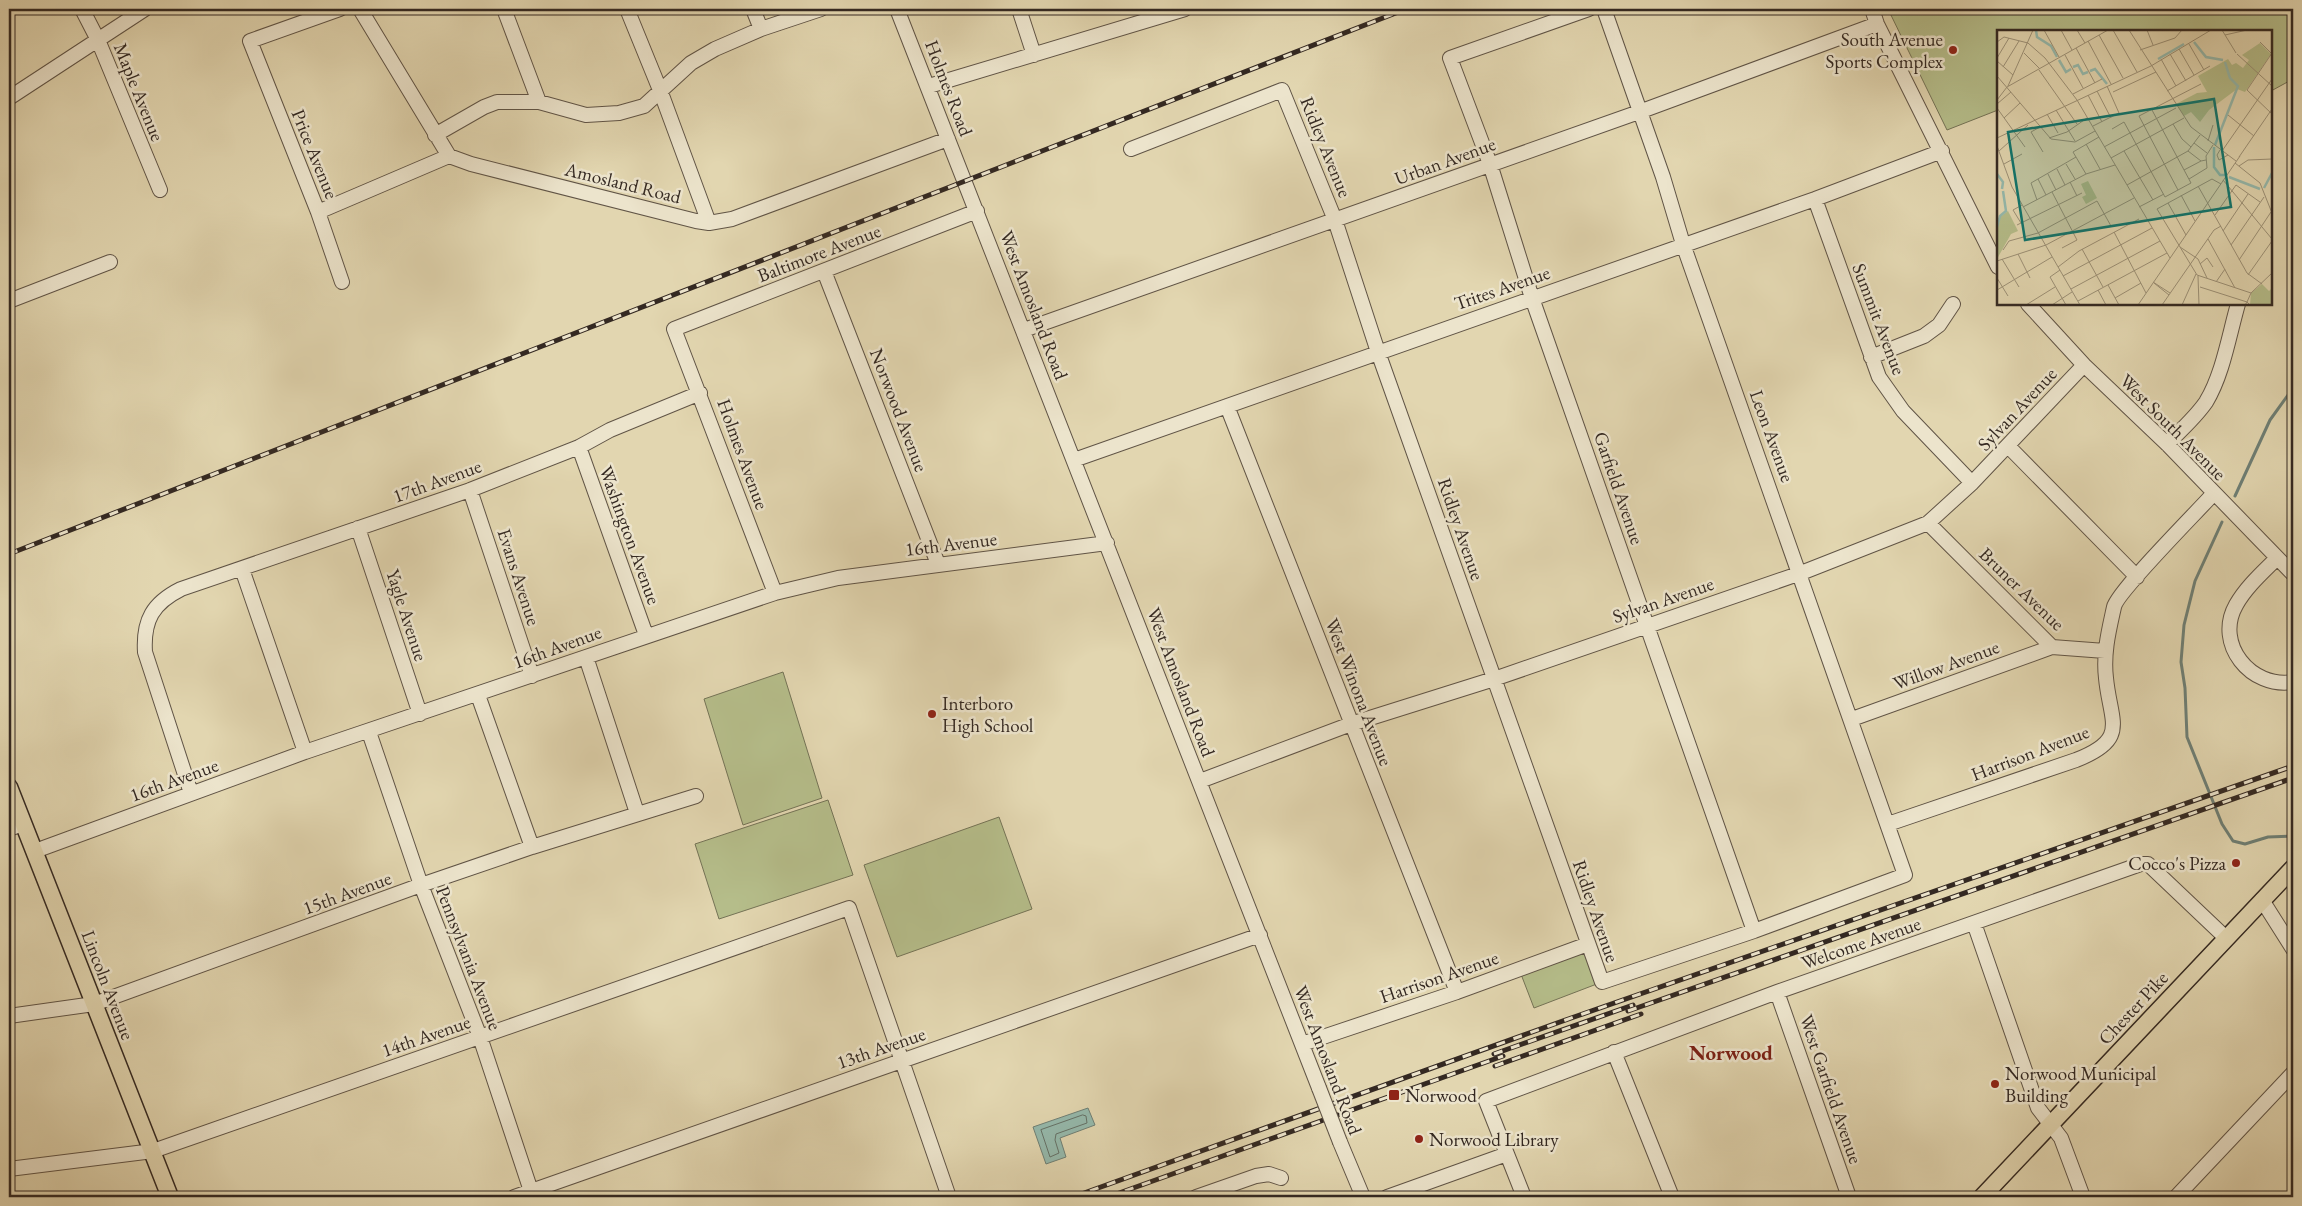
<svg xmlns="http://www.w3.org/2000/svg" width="2302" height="1206" font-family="'EB Garamond',serif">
<rect width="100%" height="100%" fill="#e2d6b0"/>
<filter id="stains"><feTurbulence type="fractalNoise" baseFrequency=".004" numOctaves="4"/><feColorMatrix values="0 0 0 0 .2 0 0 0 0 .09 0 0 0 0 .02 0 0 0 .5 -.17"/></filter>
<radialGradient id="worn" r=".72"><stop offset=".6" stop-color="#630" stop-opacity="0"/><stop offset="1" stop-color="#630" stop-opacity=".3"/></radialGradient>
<!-- green -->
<path fill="#b5bd8a" stroke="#747356" d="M1888,9H2293V79L2271,91V31H1998V110L1947,130Z
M783,672L822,798L743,825L704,699Z
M828,800L853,875L719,919L695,844Z
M999,817L1032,909L897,957L864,865Z
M1588,944L1602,982L1534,1008L1519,969Z"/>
<!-- water -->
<path fill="#95b9ac" stroke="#6e7f75" d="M1088,1108L1095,1125L1060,1138L1066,1157L1046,1164L1033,1127Z"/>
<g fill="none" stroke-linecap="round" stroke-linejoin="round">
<!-- shore -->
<path stroke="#647167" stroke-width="1" d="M1083,1115L1086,1116L1087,1123L1056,1134L1055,1140L1059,1153L1050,1157L1041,1130Z"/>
<!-- stream -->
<path stroke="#6e7f75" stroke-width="3" d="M2235,496L2270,420L2293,388
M2222,522L2195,581L2184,625L2181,662L2185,688L2187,737L2222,824L2233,841L2245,844L2268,837L2293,836"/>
<!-- minor casing -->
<g stroke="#605446" stroke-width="16">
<path id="minor" d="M82,9L98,40L160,190
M340,9L250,41L318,212L342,282
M360,9L449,156L471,164L696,221L709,223L732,219L948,139
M504,9L539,102
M627,9L660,90L709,223
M753,9L761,29
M897,9L1319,1088
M1019,9L1034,55
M1589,9L1450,58L1490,164L1532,298L1754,931
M1872,9L1877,24L1998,267
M929,86L1185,9
M9,98L145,9
M435,135L484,107L497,102H539L586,115L619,113L644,106L691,63L715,49L761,29L821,9
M1131,149L1282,90L1335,220L1378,352L1602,982L1754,931L1905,875L1683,244L1663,177L1604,9
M1815,199L1879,377L1903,411L1972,483
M318,212L449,156
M824,271L938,564
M9,301L110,262
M2028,304L2084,365L2167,444L2293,574
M1024,330L1639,112L1877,24
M1871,357L1924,336L1939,325L1953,304
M1227,406L1457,992
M2167,444C2180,431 2195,418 2206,402C2223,374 2229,335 2238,304
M2008,446L2137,577
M579,447L646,635
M1074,460L1815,199L1942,151
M470,490L532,676
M1928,523L2052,647L2105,651
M358,528L420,714
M2277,558C2263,572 2246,587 2236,605C2214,644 2251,689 2293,682
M242,569L305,752
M775,593L674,329L977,211
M586,657L637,813
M478,695L532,847
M1852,719L2052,647
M369,732L421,885L480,1037L533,1197
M1200,781L1351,724L1494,679L1801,573L1928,523L1972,483L2084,365
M191,793L145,652C143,620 153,603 181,589L470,490L579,447L610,430L700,393
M1888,824L2076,760C2130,739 2110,722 2106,678C2103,653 2109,630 2114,607C2117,592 2199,510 2214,493
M9,829L23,824
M35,851L305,752L775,593L838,578L1107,543
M2262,900L2293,949
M1974,923L2038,1108L2061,1138L2083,1197
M1777,992L1849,1197
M9,1016L94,1004L421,885L532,847L696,796
M1302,1044L1457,992L1588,944
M1614,1052L1672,1197
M1340,1142L1363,1197
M9,1169L153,1151L849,908L949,1197
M514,1197L1260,935
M1196,1197L1256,1176L1269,1174L1281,1178
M1387,1197L1507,1154
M1524,1197L1486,1101L1777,992L2141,864H2148L2226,938
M2176,1197L2293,1073"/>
</g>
<!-- major casing -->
<g stroke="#342922" stroke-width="19">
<path id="major" d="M9,787L170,1197
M1982,1197L2293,868"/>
</g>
<!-- minor -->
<use href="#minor" stroke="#ece4cc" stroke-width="14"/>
<!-- major -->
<use href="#major" stroke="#e2d6b0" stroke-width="16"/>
<!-- rail casing -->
<g stroke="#342922" stroke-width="5">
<path id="rail" d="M9,554L1406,9
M1628,1011L2293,778
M1494,1054L1633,1005
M1495,1066L1641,1014
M1073,1197L1574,1017L2293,766
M1108,1197L1503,1056"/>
</g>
<!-- rail -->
<use href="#rail" stroke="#ece4cc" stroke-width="3" stroke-dasharray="9" stroke-linecap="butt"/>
<!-- minor-bridge casing -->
<g stroke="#605446" stroke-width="16" stroke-linecap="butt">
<path id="minor-bridge" d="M1319,1088L1340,1142"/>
</g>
<!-- minor-bridge -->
<use href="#minor-bridge" stroke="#ece4cc" stroke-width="14"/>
</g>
<!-- markers -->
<g fill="#8f2418" stroke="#ece4cc" stroke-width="2">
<circle cx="1953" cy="50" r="5"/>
<circle cx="932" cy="714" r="5"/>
<circle cx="2236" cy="863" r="5"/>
<circle cx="1995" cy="1084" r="5"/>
<rect x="1388" y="1089" width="12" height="12" rx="2.5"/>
<circle cx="1419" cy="1139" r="5"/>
</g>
<g text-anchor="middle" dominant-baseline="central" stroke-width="5" stroke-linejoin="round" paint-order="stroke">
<!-- poi labels -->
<g font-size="19" fill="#342922" stroke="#ece4cc" text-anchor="start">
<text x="1943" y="39" text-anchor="end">South Avenue<tspan x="1943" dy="22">Sports Complex</tspan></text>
<text x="942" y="703">Interboro<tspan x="942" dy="22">High School</tspan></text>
<text x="2226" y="863" text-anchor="end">Cocco's Pizza</text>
<text x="2005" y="1073">Norwood Municipal<tspan x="2005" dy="22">Building</tspan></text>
<text x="1405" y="1095">Norwood</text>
<text x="1429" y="1139">Norwood Library</text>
</g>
<!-- street labels -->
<g font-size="19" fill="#342922" stroke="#ece4cc">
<text transform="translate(949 88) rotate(69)">Holmes Road</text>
<text transform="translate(139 92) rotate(68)">Maple Avenue</text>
<text transform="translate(1326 147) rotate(68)">Ridley Avenue</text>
<text transform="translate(315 154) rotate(68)">Price Avenue</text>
<text transform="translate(1445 161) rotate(-20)">Urban Avenue</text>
<text transform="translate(623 183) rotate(14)">Amosland Road</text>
<text transform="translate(819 253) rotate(-21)">Baltimore Avenue</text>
<text transform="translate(1502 288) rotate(-19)">Trites Avenue</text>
<text transform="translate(1034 305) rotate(69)">West Amosland Road</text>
<text transform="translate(1879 319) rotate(69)">Summit Avenue</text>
<text transform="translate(2017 409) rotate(-47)">Sylvan Avenue</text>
<text transform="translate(899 410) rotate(69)">Norwood Avenue</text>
<text transform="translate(2173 427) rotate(45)">West South Avenue</text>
<text transform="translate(1772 436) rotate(70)">Leon Avenue</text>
<text transform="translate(743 454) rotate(70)">Holmes Avenue</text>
<text transform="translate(437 481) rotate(-20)">17th Avenue</text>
<text transform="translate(1619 488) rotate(71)">Garfield Avenue</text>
<text transform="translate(1461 529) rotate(71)">Ridley Avenue</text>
<text transform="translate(630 535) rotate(70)">Washington Avenue</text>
<text transform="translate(951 544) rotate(-7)">16th Avenue</text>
<text transform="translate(519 577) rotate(72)">Evans Avenue</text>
<text transform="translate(2022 589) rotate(44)">Bruner Avenue</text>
<text transform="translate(1663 600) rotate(-19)">Sylvan Avenue</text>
<text transform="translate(407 615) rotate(72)">Yagle Avenue</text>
<text transform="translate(557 647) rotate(-20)">16th Avenue</text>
<text transform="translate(1946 665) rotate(-20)">Willow Avenue</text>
<text transform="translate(1181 682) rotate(69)">West Amosland Road</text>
<text transform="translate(1359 692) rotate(69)">West Winona Avenue</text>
<text transform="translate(2030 753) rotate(-21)">Harrison Avenue</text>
<text transform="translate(174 780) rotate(-20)">16th Avenue</text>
<text transform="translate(347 893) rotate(-20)">15th Avenue</text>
<text transform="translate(1596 911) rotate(71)">Ridley Avenue</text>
<text transform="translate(1861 943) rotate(-19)">Welcome Avenue</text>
<text transform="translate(469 958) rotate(69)">Pennsylvania Avenue</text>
<text transform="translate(1439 977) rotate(-19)">Harrison Avenue</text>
<text transform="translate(108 985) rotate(69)">Lincoln Avenue</text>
<text transform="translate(2133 1008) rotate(-47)">Chester Pike</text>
<text transform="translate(426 1036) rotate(-19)">14th Avenue</text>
<text transform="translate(881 1048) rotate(-19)">13th Avenue</text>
<text transform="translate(1328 1060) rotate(69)">West Amosland Road</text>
<text transform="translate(1831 1089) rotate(71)">West Garfield Avenue</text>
</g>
<!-- quarter labels -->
<g font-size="21" font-weight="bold" fill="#7a1f14" stroke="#ece4cc">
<text x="1731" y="1052">Norwood</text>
</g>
</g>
<!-- overview -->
<g transform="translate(1997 30)">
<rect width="275" height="275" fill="#e2d6b0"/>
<path d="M263,13L274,24L248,62L240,59L212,80L203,92L194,82L187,86L179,74L200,63L210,62L201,46L231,29L235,35L239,33L246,38L252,30L245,25ZM91,151L100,168L89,174L85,167L89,165L84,154ZM11,181L21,201L14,204L0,229V197L3,187ZM265,254L272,261L275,258V275H253L254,263Z" fill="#b5bd8a"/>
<path fill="none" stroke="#95b9ac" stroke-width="2.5" d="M39,0L40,7L54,16L60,27M197,12L209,27L226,30M161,29L187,14M62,30L69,42L74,39M76,37L81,35L86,44L91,42M93,41L98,39L110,54M218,115L241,56L233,48L228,32M217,117V137L223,145H229M0,144L6,152L5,159M232,147L263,159M267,158L275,143M0,197L3,186L9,181L6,161"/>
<path fill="none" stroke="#9c9177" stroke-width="1" d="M47,0L62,27M64,0L75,20M80,0L88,13M116,0L140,42M132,0L194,97L239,131M150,0L156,15M225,0L239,23M102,5L126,48M228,5L250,0M91,11L114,54M0,12L7,7L31,13L48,28L80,70L173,228M263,12L275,24M192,14L207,40M79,18L98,53M182,19L197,45M143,20L178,8L185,0M27,23L43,39M275,23L250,60L275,84M173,24L189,51M240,24L275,56M68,25L86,58M0,28L12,8M164,29L179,56M0,31L16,45M6,37L22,11M42,40L80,94M0,46L54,109L78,112L98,101M11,56L36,0M100,61L114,88M170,61L213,36M116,62L159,42M76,64L105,49M91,65L105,92M0,70L10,57L111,0M0,74L14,62M0,78L28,117M59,80L78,111M50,84L61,103M231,85L257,106M7,88L23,73M176,94L185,109L194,117M96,96L122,83L110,56M43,97L34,102L46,122M115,99L127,92L168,167L194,153L155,80M0,108L154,36L214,0M52,108L70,102L90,88M211,111L216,95M197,113L210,123M89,114L103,139M0,116L15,157L83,275M107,117L179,78M223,120L220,125L222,130L231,125M2,121L31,95M127,121L156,170M191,121L204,131L209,130M225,121L275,49M242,127L275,79M114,128L187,88M238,133L263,153L275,183M7,134L25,124M69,134L78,149M242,136L251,130L275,129M60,139L68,155M187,140L204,131M51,144L59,160M89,144L76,122L102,107M41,149L49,165M192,149L210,138L209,126L216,115M226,150L275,209M73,152L80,166M224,154L215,149L160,179L200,245L254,263M130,155L191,121L203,105M201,156L250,243L265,254M181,160L142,86L204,54M55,162L80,210L65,218M184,165L198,191M40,170L34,153L79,127M171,173L189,205M26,177L89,144L118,135M142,177L167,164M218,185L239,155L263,172M24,193L16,180L25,175M20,195L85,163M226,201L251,164M117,202L149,263M211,209L238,258M234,215L267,167M183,217L201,229L210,248M85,219L106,257M6,220L12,211L41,203L100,171L114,196M21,224L33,248M5,229L22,257M242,230L274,182M0,231L49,215L137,168M203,234L210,228L216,237M61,237L82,221L142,189M63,240L53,247L69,275M251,245L275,211M66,246L155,198M201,246L202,275M0,248L11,266M156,252L173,263M219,252L228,239M157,253L172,265M111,255L122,275M203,257L250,272L248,275M74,259L163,211M0,260L55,227M101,260L109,275M118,268L144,253M81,271L170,223M29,275L58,257M55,275L75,262M141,275L243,126M165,275L217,200L224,196M185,275L199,244M253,275L250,272L254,263L275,243"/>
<path fill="#0f766e" fill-opacity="0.15" stroke="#0f766e" stroke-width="2.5" d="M217,69L234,177L28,210L11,102Z"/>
<rect width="275" height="275" fill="none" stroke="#342922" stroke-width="2.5"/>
</g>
<!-- margin -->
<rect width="2302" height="1206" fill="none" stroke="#e2d6b0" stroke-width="30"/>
<rect x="10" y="10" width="2282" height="1186" fill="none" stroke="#342922" stroke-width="2.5"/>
<rect x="15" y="15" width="2272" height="1176" fill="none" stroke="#342922"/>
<rect width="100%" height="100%" filter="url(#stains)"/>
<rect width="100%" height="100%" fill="url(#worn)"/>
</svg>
